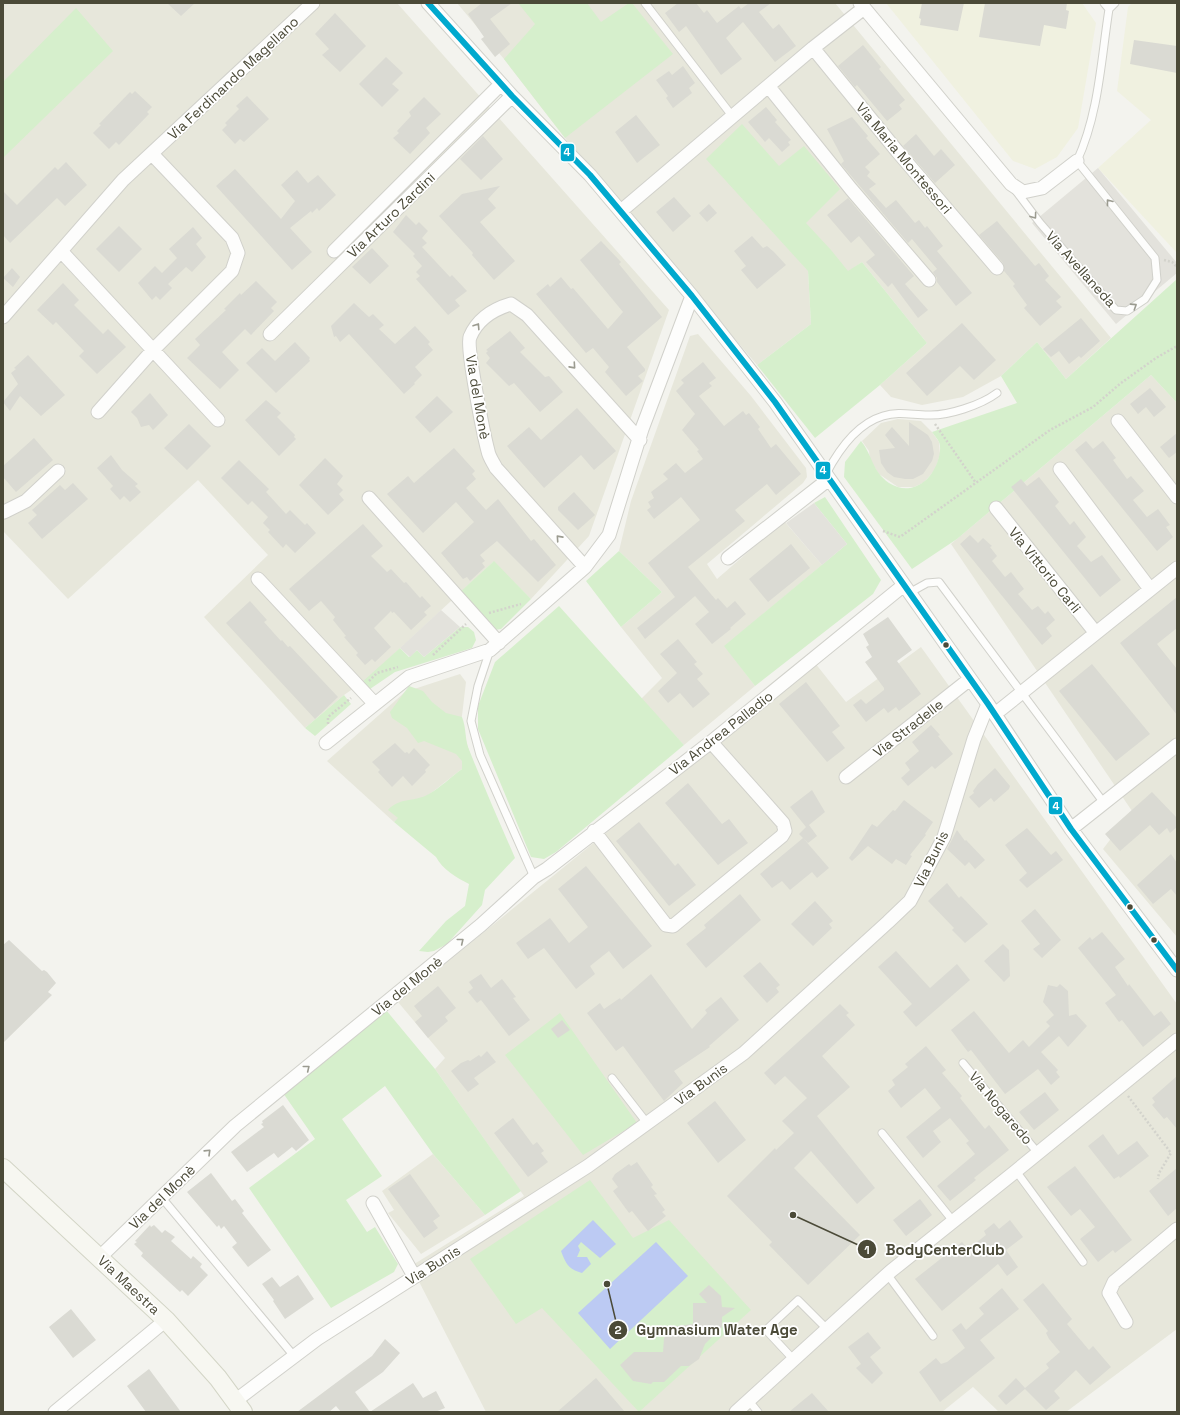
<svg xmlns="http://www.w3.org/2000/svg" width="1180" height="1415" font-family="'Space Grotesk',sans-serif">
<rect width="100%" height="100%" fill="#f3f3ee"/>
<!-- residential -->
<path fill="#e7e7db" d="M3,3H397L669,310L589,536L531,599L493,562L367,679L344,695L305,728L204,617L268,555L198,480L68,599L3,531Z
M457,3H835L1111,338L1066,379L1037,342L1001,376L963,397L922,405L891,397L880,385L927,343L862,262L848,272L808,271L811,324L757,365L565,138L504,59Z
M698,334L751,396L806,468L807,477L803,483L707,564L717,579L784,521L822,565L725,646L755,686L684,745L641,699L662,678L621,627L662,592L619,551L631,501L690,336Z
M1151,375L1177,403V937L1103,849L1132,811L951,544Z
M898,419L921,421L932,432L939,442L940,454L935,470L923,483L914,487H898L879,474L870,460L869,451L862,441L881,423Z
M921,647L1177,1004V1329L1066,1412H999L973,1387L942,1412H486L411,1266L524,1196L435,1069L445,1058L398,1002L815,663L846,702Z
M460,674L466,682L461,724L472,761L394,822L327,761L405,692Z
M433,1154L485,1215L421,1254L388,1213L394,1210L382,1191Z"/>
<!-- education -->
<path fill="#f0f1e0" d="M886,3H1082L1096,23L1078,128L1057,157L1035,169L1013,161Z
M1132,3H1177V253L1098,168L1151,120L1117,91L1128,7Z"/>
<!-- green -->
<path fill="#d6efcc" d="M518,3H587L601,22L629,3H632L673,54L565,138L504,59L535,24Z
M76,8L113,51L4,157L3,82Z
M742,124L779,166L804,146L840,189L806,223L831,250L848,271L862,262L927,343L880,385L815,438L757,365L811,324L808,271L706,159Z
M1177,279V403L1151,375L957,539L912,569L844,477L845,462L861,441C873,456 872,471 889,483C911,497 932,481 938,460C940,454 941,447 939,442C937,438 934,435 932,432L1017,403L1001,376L1037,342L1066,379Z
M825,497L881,580L873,594L755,686L724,646L847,544L814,503Z
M619,551L662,592L621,627L586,581Z
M494,561L531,599L501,629L495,630L459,593Z
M559,606L684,745L556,852L544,859L531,857L478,729V706L495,662Z
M460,627H468L474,632L476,640L472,648L395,672L370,689L361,683L400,648L409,657L417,650L424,657Z
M409,686L423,691L432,702L446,713L462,717C466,727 465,737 468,747C483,785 499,821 515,858L485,890L482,905L447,944L434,951L428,952L419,951L446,921L465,906L469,884C457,878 442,869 436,857L394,822L398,818L388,810C399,797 416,802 429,794C441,787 451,777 462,769V761L456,754L424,741L418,743L407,728L392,718L390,712Z
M344,695L351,704L315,736L305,728Z
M386,1010L435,1069L521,1191L485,1215L433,1154L385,1086L342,1119L382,1176L346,1200L367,1232L375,1227L398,1264L394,1272L331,1308L249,1188L315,1139L283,1093Z
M560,1013L637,1123L583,1155L505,1055Z
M590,1180L633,1238L669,1220L751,1310L639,1412L542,1308L516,1324L470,1259Z"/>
<!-- parking -->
<path fill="#e3e2dc" d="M1098,168L1177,263V273L1116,324L1032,223Z
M814,503L847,544L822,565L786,523Z
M441,610L460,627L424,657L417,650L410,657L400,648Z"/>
<!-- water -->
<path fill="#bccaf3" d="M593,1220L616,1244L600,1258L581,1242L578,1246L580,1250L577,1257H587L591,1264L582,1273C568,1269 566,1264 561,1251Z
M656,1242L688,1276L610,1349L578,1313Z"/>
<!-- building -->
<path fill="#dadad3" d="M167,3H195L181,16Z
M482,3H512L490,19L510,44L495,57L481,39L484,37L468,14Z
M678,3H696L704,13L707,10L717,23L739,6L741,9L749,3H771L759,12L773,29L779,24L796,46L775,62L743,22L726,38L742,59L721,75L686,26L679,32L665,13Z
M922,3H964L958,31L920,25L921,19L919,18Z
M985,3H1067L1066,10L1069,11L1066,29L1044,25L1040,46L979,37Z
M335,13L366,46L340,72L322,55L329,49L315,34Z
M1134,40L1177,46V73L1130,64Z
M863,45L881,67L879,69L905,100L899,105L902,109L887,121L857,85L855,87L838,66Z
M386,57L403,73L392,84L399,90L382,107L359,84Z
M683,66L695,83L689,88L692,93L673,108L666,98L668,96L656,80L669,71L672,75Z
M135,91L152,107L147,112L149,114L119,145L116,142L109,149L93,133L101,125L99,124L130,92L132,94Z
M247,96L269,119L244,142L240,139L235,144L222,130L227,125L225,123L239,109L236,106Z
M424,97L441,114L426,128L430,133L410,154L393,138L399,133L397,131L411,116L409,112Z
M766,107L777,120L775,122L791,140L788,142L790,145L782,152L769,138L765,142L748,122Z
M636,115L660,145L637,163L615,132Z
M852,117L868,136L866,138L880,154L865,167L870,172L867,176L876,184L869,189L886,208L896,200L915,223L919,220L925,228L927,226L943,246L937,251L972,293L956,306L937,282V278L933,272L937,269L912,239L908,243L841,164L844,161L827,129Z
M916,134L934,156L941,149L955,165L935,183L903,146Z
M483,136L503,159L481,180L460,159Z
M66,162L87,185L65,206L57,198L10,243L3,235V191L17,205L55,167L58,170Z
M235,169L281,219L295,201L281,185L297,170L308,183L318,175L336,195L319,211L317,208L312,213L311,211L290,228L312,252L292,270L216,186Z
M500,186L488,199L496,208L480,222L515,261L494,280L472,255L473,253L439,216L462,194Z
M674,197L691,216L673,232L656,212Z
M848,198L914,276L905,284L928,310L918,318L892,283L888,287L866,262L875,255L859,236L851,243L827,215Z
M709,204L717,213L707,222L699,213Z
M406,215L416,225L419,222L428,231L422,238L427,243L422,247L450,277L452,275L467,291L455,300L460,306L448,315L416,279L420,276L416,272L422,266L413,256L415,254L393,232Z
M997,221L1035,266L1039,263L1049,276L1045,280L1061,297L1056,301L1062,307L1040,326L1024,308L1027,305L1013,286L1015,284L1004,271L1003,263L979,235Z
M119,226L142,249L119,272L96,249Z
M193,227L202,238L196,244L206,257L192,272L186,267L168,284L172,288L160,300L156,296L152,300L138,283L155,266L162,273L177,258L169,249Z
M752,236L763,248L767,246L774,252L786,265L757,289L741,270L746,266L734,251Z
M601,241L621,262L619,264L662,317L627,347L645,369V371L638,376L643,381L626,396L605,372L609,367L593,348L586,353L536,294L548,284L550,287L561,277L571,289L573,288L608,329L623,312L580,260Z
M372,248L389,266L370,284L352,267Z
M12,268L20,277L13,287L3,278Z
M256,281L277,302L271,308L274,311L251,335L245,329L222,352L239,370L220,389L187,358L200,345L195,339L226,310L224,309L240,293L241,295Z
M63,283L79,300L74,305L103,334L108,329L126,347L97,374L79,356L84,351L56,322L53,325L37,310Z
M354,303L369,317L373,314L384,325L379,329L395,344L415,326L430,342L428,344L433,350L415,367L422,375L414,383L415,384L404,394L349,334L340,342L336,336L334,337L331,326Z
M1081,318L1100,341L1081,358L1079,356L1069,364L1059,351L1051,357L1043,349Z
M962,323L996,360L974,380L960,366L927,396L906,373Z
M510,331L525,348L520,352L545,377L549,376L563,392L540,412L514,383L509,386L486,363L490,358L486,353L488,351L486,350Z
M295,342L310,358L309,359L310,361L276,393L246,363L262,348L275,361Z
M28,355L65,395L41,416L20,396L10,411L3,402L18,384L11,373L16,369L14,368Z
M703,362L716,378L709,383L712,386L699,396L724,426L743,411L746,415L749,413L760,427L758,429L771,448L776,444L801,474L776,495L767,484L735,510L745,521L688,567L716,600L718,598L727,608L735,601L746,614L730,628L731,629L712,644L695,624L709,612L695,596L645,639L637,628L675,597L648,563L700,520L681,497L654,519L647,510L651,507L648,502L654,498L651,492L668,479L663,474L676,463L685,473L703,459L697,451L699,450L682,430L695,414L676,391L684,383L681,380Z
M1150,388L1166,407L1154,417L1146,407L1138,414L1130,404Z
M150,393L168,415L153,430L149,425L141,427L137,418L131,412Z
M437,396L453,412L430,433L415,417Z
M266,400L281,413L277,417L295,435L294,437L296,439L279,456L245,420Z
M577,408L616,451L594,470L581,455L544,488L507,446L529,427L541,440Z
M909,422L928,435L932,442L934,454L932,461L923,474L913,479H905L894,477L887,472L881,463L879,450L895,448L885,435L892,427L909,446Z
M189,424L211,446L187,470L164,448Z
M1177,433V452L1169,458L1160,447Z
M34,438L53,460L16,492L3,477V466Z
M1086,441L1093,449L1103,441L1116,458L1113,460L1127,479L1131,476L1144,491L1133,500L1147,517L1158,509L1170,525L1166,527L1173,537L1157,551L1075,450Z
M454,448L475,471L472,474L476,479L466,488L486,510L498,499L531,541L534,539L556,565L538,582L497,541L480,555L485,561L482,563L485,567L470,581L467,577L463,579L441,553L474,522L456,502L423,533L387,494L408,476L414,483Z
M111,455L122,470L138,484L135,486L141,492L130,502L124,496L120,500L110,489L113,486L97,468Z
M325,458L343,476L337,484L343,490L339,494L344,500L328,515L299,485Z
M239,460L269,489L266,492L286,514L290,510L305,525L307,523L316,533L295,553L286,544L283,548L268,532L270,530L263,523L268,517L252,501L248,505L221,478Z
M1039,477L1059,502L1055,506L1070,525L1074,521L1086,537L1077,546L1091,562L1102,555L1121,580L1100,597L1011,487L1021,479L1027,486Z
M73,483L88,499L42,539L28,523L37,515L32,510L60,485L65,490Z
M574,492L595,515L578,530L558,510V507Z
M363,524L383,546L371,556L387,572L391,569L404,583L406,582L420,598L422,596L431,606L424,612L427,615L411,630L394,612L392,613L391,611L374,628L391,647L375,662L372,659L365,665L356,655L358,653L344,637L346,636L333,620L335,617L321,601L309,611L289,589Z
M970,535L978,543L983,538L992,546L990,547L997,556L992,561L1005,577L1011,572L1024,589L1018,594L1032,610L1038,606L1045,614L1048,611L1055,620L1046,628L1052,636L1042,645L960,544Z
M791,544L810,568L768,602L749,579Z
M1177,597V628L1157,644L1177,669V715L1120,643Z
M250,601L267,620L264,622L281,641L282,640L288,647L290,646L338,697L315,719L226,623Z
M888,617L912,650L897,661L921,694L899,711L896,707L888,713L884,708L866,722L853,705L861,699L866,704L884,690V688L865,662L872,657L866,647L869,645L863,634Z
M678,639L697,662L694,664L703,674L697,679L710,694L693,708L680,693L668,703L658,691L677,673L660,654Z
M1092,664L1150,734L1116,761L1059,691Z
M806,682L840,726L832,732L845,748L827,762L779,704Z
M931,725L940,735L938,736L953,754L935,769L932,766L908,786L901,778L910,770L905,763L919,751L912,742Z
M395,743L405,753L407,752L409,754L414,748L430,765L425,770L426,772L412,786L403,776L392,787L378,772L380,770L372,762Z
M995,768L1010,786L1009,789L994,802L991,798L979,808L969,797L974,793L973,791L978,784Z
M688,783L722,824L729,819L748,843L718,865L665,803Z
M812,790L825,812L809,825L817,836L808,843L799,834L806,827L790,807Z
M1152,792L1177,818V827L1170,833L1167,828L1159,835L1150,825L1120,851L1105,834Z
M904,800L933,822L925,834L926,835L910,855L912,856L906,865L896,859L892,864L868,846L852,861L849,858L872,824L877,827L893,810L895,811Z
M639,822L675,866L678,863L696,885L669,906L616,841Z
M1027,828L1051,855L1056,851L1063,860L1027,888L1019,880L1027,873L1005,845Z
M957,830L965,841L966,840L985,860L975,869L969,862L965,866L947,849Z
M803,838L829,868L817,878L812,872L790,890L782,881L772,888L760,874Z
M1171,854L1177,863V896L1171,889L1153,904L1137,885Z
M586,866L652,946L623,969L609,951L590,966L595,974L576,989L544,948L528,959L516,943L550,918L569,943L588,927L558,889Z
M947,883L959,898L961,896L988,924L965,943L952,930L954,928L928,901Z
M740,894L761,920L706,968L686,944L706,928L704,925Z
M815,901L833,921L829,924L832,928L813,946L791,924Z
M1035,909L1061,940L1042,958L1033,949L1040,944L1021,921Z
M1102,932L1125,959L1115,967L1128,986L1129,984L1154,1016L1161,1011L1171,1024L1143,1047L1122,1020L1119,1022L1105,1003L1116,995L1078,948L1090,937L1092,940Z
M9,940L42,971L44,970L47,972L56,983L48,992L52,995L3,1043V945Z
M1003,944L1009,950L1010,976L1004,982L984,961Z
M896,951L930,988L957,964L970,980L916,1027L903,1012L912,1004L878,967Z
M760,962L780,985L776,988L779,992L767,1003L743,976Z
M481,974L491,988L502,979L516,997L513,998L530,1020L509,1036L481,1000L477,1003L468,992L473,988L469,982Z
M651,974L692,1029L707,1013L705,1010L721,997L739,1020L709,1046L710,1047L674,1071L683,1083L664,1101L623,1046L616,1051L587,1013L600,1003L604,1009L620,998L621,1000Z
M1060,984L1068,991L1069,1016L1076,1014L1087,1026L1068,1047L1059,1036L1041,1052L1058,1070L1056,1072L1060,1077L1051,1085L1038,1069L1005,1094L971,1050L968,1052L951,1030L974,1011L1009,1053L1023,1040L1029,1047L1050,1026L1046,1022L1054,1015L1043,1002L1048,985L1057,987Z
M438,986L456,1008L445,1017L448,1021L428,1038L415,1022L422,1016L414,1006Z
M840,1004L849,1013L846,1015L855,1025L822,1056L850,1087L817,1116L875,1188L857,1204L811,1151L794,1168L860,1235L808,1285L769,1245L772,1242L727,1196L775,1148L776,1150L794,1133L782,1121L807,1098L785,1076L775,1085L764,1073Z
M562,1020L570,1030L558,1038L551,1029Z
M926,1046L946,1070L942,1073L962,1096L960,1098L985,1129L989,1125L1009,1150L974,1178L976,1180L950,1201L937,1186L975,1154L966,1143L969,1141L950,1118L933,1131L941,1142L923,1158L906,1137L941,1108L925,1088L901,1108L888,1091L895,1085L892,1080L908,1067L905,1064Z
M487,1051L496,1062L474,1078L479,1084L468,1092L451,1071L461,1063L468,1060L470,1061L479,1055L481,1057Z
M1177,1076V1129L1167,1117L1164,1119L1152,1105L1155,1102L1152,1098Z
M1045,1092L1059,1110L1034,1130L1019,1112Z
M715,1101L746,1140L718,1163L687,1123Z
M283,1105L309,1140L296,1151L292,1147L278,1158L274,1153L247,1172L231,1152L264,1127L261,1124L263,1123L262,1121Z
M513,1118L533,1145L537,1142L544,1151L541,1153L548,1162L528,1177L494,1133Z
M1103,1134L1118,1155L1137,1141L1149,1156L1120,1178L1119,1176L1114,1179L1088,1146Z
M637,1162L653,1185L651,1187L657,1194L654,1195L665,1210L662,1212L666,1216L648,1231L632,1211L629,1213L613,1191L618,1187L612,1179L615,1174L629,1164L631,1166Z
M1075,1166L1132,1240L1115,1253L1113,1250L1098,1262L1080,1239L1095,1227L1080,1209L1071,1216L1047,1187Z
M1177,1168V1208L1168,1216L1149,1191Z
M211,1173L232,1201L235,1199L244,1211L242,1213L271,1250L248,1267L232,1247L237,1243L224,1226L221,1229L219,1225L217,1227L187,1192Z
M410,1174L440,1216L433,1221L438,1228L424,1238L388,1189Z
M920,1199L932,1215L906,1236L893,1220Z
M1010,1220L1023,1237L1006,1250L1018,1267L1007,1276L998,1264L942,1311L915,1279L962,1242L968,1249L986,1235L984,1231L994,1223L999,1229Z
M150,1225L151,1227L154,1225L162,1233L165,1230L175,1237L171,1241L191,1259L193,1256L202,1264L200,1267L208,1275L188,1296L182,1290L180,1292L141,1256L143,1253L134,1244L137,1242L135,1241Z
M298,1275L314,1299L285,1319L273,1301L274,1300L262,1284L272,1277L280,1287Z
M1043,1283L1072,1319L1067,1324L1089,1350L1093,1346L1111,1367L1090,1385L1076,1370L1054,1391L1060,1398L1046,1410L1025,1389L1006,1405L998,1396L1016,1378L1025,1388L1049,1368L1046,1364L1060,1352L1049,1339L1046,1333L1048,1331L1023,1300Z
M709,1285L721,1296L722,1307L735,1308L722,1317V1327L705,1344L699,1359L689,1366H681L664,1382H653L651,1384L633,1381L620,1365L634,1352H663L664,1338L670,1330L678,1326L693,1324V1303H707L699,1294Z
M1002,1288L1019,1309L980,1340L995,1358L940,1402L919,1372L936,1358L941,1364L947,1362L965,1348L952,1330L961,1323L966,1330L984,1314L979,1308Z
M71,1309L96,1340L73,1358L49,1327Z
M868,1332L881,1348L870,1357L883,1373L872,1384L856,1368L861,1364L848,1347Z
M385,1339L400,1353L383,1372L355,1392L370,1412L413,1383L423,1398L436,1391L445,1408L435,1412H341L336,1406L329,1412H297L372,1356Z
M149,1369L181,1412H146L127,1386Z
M596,1378L625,1412H557Z
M812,1393L829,1412H789L801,1402Z"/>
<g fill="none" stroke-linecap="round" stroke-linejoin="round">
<!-- lane casing -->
<g stroke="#d1d1cb" stroke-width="9">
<path id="lane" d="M645,3L733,117
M1104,3L1109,9
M1016,191L1040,223L1116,310L1127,311L1145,299L1157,280L1155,258L1077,161C1099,113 1101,60 1109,9L1115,3
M826,474C838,451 856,424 883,416C899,411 912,415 928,415C948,416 981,405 997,393
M909,593L927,583L939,582L1104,803
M490,650L478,686L471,721L480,755L534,877
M963,1063L1038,1153
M612,1078L647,1123
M882,1133L953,1221
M1016,1171L1083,1262
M162,1198L294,1356
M887,1274L933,1336
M794,1360L766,1330L798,1300L827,1329
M749,1401L758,1412"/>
</g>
<!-- street casing -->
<g stroke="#d1d1cb" stroke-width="15">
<path id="street" d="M428,3L512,96L590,175L692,296L775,402L988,704L1071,829L1177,970
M860,3L1011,184L1023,192L1042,188L1077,161
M813,48L897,151L997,268
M769,87L851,189L929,280
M621,211L813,48L864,8
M61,251L218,420
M334,251L501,84
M3,317L123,180L313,3
M270,334L512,96
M98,412L153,350L232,271L238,253L232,238L152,154
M1118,421L1177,497
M1060,469L1150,589
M369,498L499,643
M996,508L1095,632
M3,511L4,512L26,501L58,471
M728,558L829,479
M585,567L496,468C493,462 489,457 488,451C484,436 466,347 470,337C478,318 494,309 511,304L527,315L640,440
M258,579L374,703
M995,714L1177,568
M326,743L409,677L490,650L585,567L609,535L642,429L692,296
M846,777L970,679
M1071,829L1177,745
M594,831L666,925L673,926L782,836L785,831L783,823L711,742
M373,1203L414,1276
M100,1257L235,1126L481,925L534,877L547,869L711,742L904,585
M1126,1322L1109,1293L1114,1282L1177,1229
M235,1401L317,1339L588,1166L744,1053L888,922L910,901L944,837L974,739L988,704
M55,1412L166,1320
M736,1412L891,1271L1016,1171L1177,1040"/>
</g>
<!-- secondary casing -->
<g stroke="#d3d5c6" stroke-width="20">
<path id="secondary" d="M3,1168L166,1320L218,1378L243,1412"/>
</g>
<!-- path -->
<path stroke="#d3d3cc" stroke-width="2.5" stroke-dasharray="2 2" stroke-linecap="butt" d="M1164,260L1172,262L1177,267
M935,424L976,483
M883,531L900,537L1050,430L1093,407L1121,383L1156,358L1177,346
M489,613L521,604
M433,655L466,624
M369,681L377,673L398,667
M328,724V717L351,698
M1128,1096L1171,1153L1159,1173L1158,1179"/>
<!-- lane -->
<use href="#lane" stroke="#fdfdfc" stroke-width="7"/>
<!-- street -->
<use href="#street" stroke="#fdfdfc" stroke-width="13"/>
<!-- secondary -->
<use href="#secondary" stroke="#f7f7f1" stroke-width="18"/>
<!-- bus-1 casing -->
<g stroke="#fff" stroke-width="9">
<path id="bus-1" d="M428,3L512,96L590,175L692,296L775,402L988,704L1071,829L1177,970"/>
</g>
<!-- bus-1 -->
<use href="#bus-1" stroke="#00a9ce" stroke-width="6"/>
</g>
<!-- one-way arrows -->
<defs><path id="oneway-chevron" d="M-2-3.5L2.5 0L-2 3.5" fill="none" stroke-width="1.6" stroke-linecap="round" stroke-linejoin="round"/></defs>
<g stroke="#9b9b90">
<use href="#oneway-chevron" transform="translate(1109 202) rotate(-128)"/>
<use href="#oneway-chevron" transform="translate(1034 216) rotate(54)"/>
<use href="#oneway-chevron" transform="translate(1134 306) rotate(-33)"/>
<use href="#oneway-chevron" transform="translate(477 326) rotate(-57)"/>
<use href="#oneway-chevron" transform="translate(573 366) rotate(48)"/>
<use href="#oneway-chevron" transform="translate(559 538) rotate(-132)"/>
<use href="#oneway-chevron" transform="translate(461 941) rotate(-39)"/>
<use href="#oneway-chevron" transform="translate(307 1068) rotate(-39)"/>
<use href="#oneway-chevron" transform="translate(208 1152) rotate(-44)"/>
</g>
<!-- markers -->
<g fill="#4b4a38" stroke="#fff" stroke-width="1.5">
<circle cx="946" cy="645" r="3.5"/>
<circle cx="1130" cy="907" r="3.5"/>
<circle cx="1154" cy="940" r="3.5"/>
</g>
<g text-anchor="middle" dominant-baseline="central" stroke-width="3.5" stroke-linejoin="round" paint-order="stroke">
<!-- street labels -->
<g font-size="14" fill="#4b4a38" stroke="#fff">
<text transform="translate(233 78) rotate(-43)">Via Ferdinando Magellano</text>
<text transform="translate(904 158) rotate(50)">Via Maria Montessori</text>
<text transform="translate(391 215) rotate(-44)">Via Arturo Zardini</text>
<text transform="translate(1081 269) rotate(48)">Via Avellaneda</text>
<text transform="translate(478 397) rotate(80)">Via del Monè</text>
<text transform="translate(1045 570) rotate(51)">Via Vittorio Carli</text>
<text transform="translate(908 728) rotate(-38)">Via Stradelle</text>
<text transform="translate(721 733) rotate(-38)">Via Andrea Palladio</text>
<text transform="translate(931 859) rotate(-64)">Via Bunis</text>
<text transform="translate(407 986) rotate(-39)">Via del Monè</text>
<text transform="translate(701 1084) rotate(-36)">Via Bunis</text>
<text transform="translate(1001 1108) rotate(50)">Via Nogaredo</text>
<text transform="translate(162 1197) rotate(-44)">Via del Monè</text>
<text transform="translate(433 1265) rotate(-32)">Via Bunis</text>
<text transform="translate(129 1285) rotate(43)">Via Maestra</text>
</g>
</g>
<!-- callouts -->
<path fill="none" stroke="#4b4a38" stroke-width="1.5" d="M793 1215L867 1249M607 1284L618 1330"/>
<g fill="#4b4a38" stroke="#fff" stroke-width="1.5">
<circle cx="793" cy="1215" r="4"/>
<circle cx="607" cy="1284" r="4"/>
<circle cx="867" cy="1249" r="10"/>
<circle cx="618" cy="1330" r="10"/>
</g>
<g font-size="12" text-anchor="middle" font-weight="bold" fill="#fff">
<text x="867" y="1254">1</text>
<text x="618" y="1334">2</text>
</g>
<g font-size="15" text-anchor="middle" font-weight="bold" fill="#4b4a38" stroke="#fff" stroke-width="3.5" stroke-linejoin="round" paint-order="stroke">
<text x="945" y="1255">BodyCenterClub</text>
<text x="717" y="1335">Gymnasium Water Age</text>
</g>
<g stroke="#fff" stroke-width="1.5">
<rect x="560" y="143" width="15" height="19" rx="4" fill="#00a9ce"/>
<rect x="815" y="461" width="16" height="19" rx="4" fill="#00a9ce"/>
<rect x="1048" y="796" width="15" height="19" rx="4" fill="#00a9ce"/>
</g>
<g font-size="11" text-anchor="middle" font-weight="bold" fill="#fff">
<text x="567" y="156">4</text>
<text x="823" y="474">4</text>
<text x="1056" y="810">4</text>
</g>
<!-- border -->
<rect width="1180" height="1415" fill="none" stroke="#4b4a38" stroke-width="8"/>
</svg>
